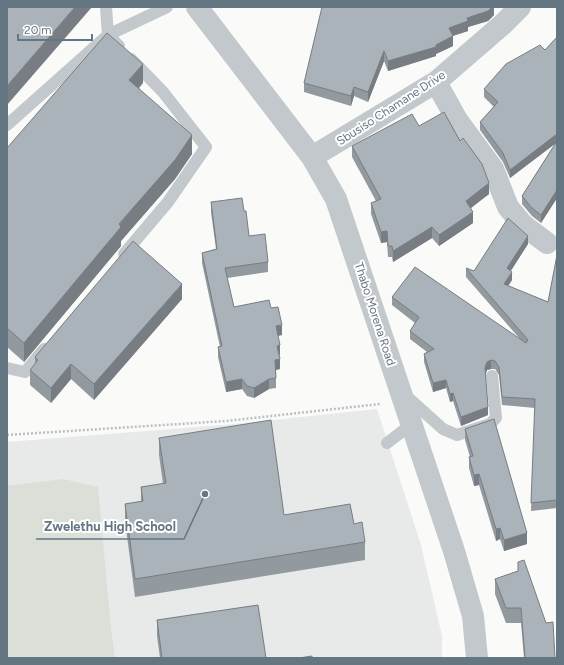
<svg xmlns="http://www.w3.org/2000/svg" width="564" height="665" font-family="Figtree,sans-serif">
<rect width="100%" height="100%" fill="#fafaf8"/>
<!-- built -->
<path fill="#e8e9e9" d="M377,409L421,545L442,636V658H7V442L235,424Z"/>
<!-- green -->
<path fill="#dadfd7" d="M63,479L98,487L111,629L115,658H7V486Z"/>
<g fill="none" stroke-linecap="round" stroke-linejoin="round">
<!-- path -->
<path stroke="#bbbfc2" stroke-width="2.5" stroke-dasharray="2 2" stroke-linecap="butt" d="M7,435L226,421L380,404"/>
<!-- service -->
<path stroke="#c3c8cc" stroke-width="12" d="M106,7L108,35L119,46
M7,125L108,35L167,7
M124,254L168,202L206,147L163,92L131,59
M7,368L25,372L44,349
M404,394L443,429L457,435L490,424L496,418L492,376
M387,443L412,424"/>
<!-- minor -->
<path stroke="#c3c8cc" stroke-width="22" d="M197,7L312,157L336,199L454,551L473,616L477,658
M436,82L457,120L493,169L508,207L523,225L547,243
M312,157L436,82L503,24L520,7"/>
</g>
<!-- wall -->
<path fill="#929a9f" d="M494,7V15L488,21L468,27V31L453,36V46L436,54V56L388,71L384,61L368,102L354,96L351,106L304,92V83Z
M557,37V198L541,223L532,216L522,204V196L555,144L510,178L503,162L480,130V122L494,107L484,97V89L545,50Z
M143,83L139,88L192,154L175,179L121,241V246L24,362L7,347V148Z
M419,126L489,194L470,208L473,223L439,246L432,238L393,262L392,257H388L387,242L381,243L371,214V203L376,201L352,157V146Z
M211,202L244,211L249,236L268,262V272L227,278L234,307L271,308L282,335L278,336L280,355H279L280,369L276,370V388L269,389L254,398L247,396L242,389L226,392L218,357V347H220L202,263V253L216,249L211,212Z
M528,244L510,271L512,280L508,286L548,302L557,255V508L531,511L535,408L502,405L499,375L495,369H491L487,370L485,375L488,415L461,426L453,401L450,402L446,388L433,392L424,362V354L427,352L410,339V331L415,323L392,305V297L520,339L466,277V268L474,271Z
M182,299L94,400L71,379L51,403L30,385V370L35,364V357Z
M465,429L527,544L504,551L500,539L496,541L479,485L474,486L469,468V457H470L465,440Z
M159,438L284,515L354,524L365,542V560L135,597L125,521V504L141,502V487L163,484L159,455Z
M518,562L555,658H524L521,623H506L495,594V579L518,571Z
M157,620L266,658H160L157,636Z"/>
<!-- shaded-wall -->
<path fill="#777d82" d="M75,7H92L7,105V86Z
M492,7H494V15L488,21L468,27V31L449,37V28L467,18Z
M453,36V46L436,54V56L388,71V61L436,45Z
M384,51V61L368,102V92Z
M143,64V83L129,99V80Z
M354,87V96L351,106V96Z
M557,134V142L510,178V170Z
M192,135V154L175,179L121,241V246L24,362V343Z
M489,183V194L466,212V201Z
M557,190V198L541,223V215Z
M473,212V223L439,246V235Z
M432,227V238L393,262V251Z
M387,231V242L381,243V232Z
M528,236V244L507,277V268Z
M512,272V280L504,292V284Z
M182,284V299L94,400V384Z
M282,325V335L276,336V326Z
M280,345V355L277,356V346Z
M280,359V369L275,370V360Z
M491,360V369L487,370L485,376V368L487,362Z
M71,364V379L51,403V388Z
M242,379V389L226,392V382Z
M269,379V389L254,398V388Z
M446,380V388L433,392V383Z
M453,393V401L450,402V394Z
M488,407V415L461,426V417Z
M479,474V485L474,486V475Z
M500,528V539L496,541V529Z
M527,533V544L504,551V540Z"/>
<!-- building -->
<path fill="#aab3b9" stroke="#777d82" d="M7,7H75L7,86Z
M322,7H492L488,11L467,18L468,21L449,28L453,36L436,45V47L388,61L384,51L368,92L354,87L351,96L304,83Z
M107,33L143,64L129,80L192,135L175,160L119,224L121,227L24,343L7,328V148Z
M557,37V134L510,170L503,153L480,122L498,102L484,89L506,64L540,45L545,50Z
M444,112L460,141L463,138L482,164L489,183L466,201L473,212L439,235L432,227L393,251L392,246H388L387,231L381,232L371,203L381,199L352,146L412,114L419,126Z
M557,141V190L541,215L532,208L522,196Z
M242,198L244,211H246L249,236L265,234L268,262L225,268L234,307L269,300L271,308L278,307L282,325L276,326L280,345L277,346L280,359L275,360L276,378L269,379L254,388L247,386L242,379L226,382L218,347L222,346L202,253L217,249L211,202Z
M508,218L528,236L507,268L512,272L504,284L548,302L557,255V500L531,503L535,399L502,397L499,367L495,361L491,360L487,362L485,368L488,407L461,417L453,393L450,394L446,380L433,383L424,354L434,349L410,331L419,317L392,297L415,267L526,343L528,340L466,268L474,271Z
M133,241L182,284L94,384L71,364L51,388L30,370L38,360L35,357Z
M494,419L527,533L504,540L500,528L496,529L479,474L474,475L469,457L473,456L465,429Z
M271,420L284,515L350,504L354,524L362,522L365,542L135,579L125,504L143,501L141,487L166,483L159,438Z
M524,560L546,623L553,622L555,658H525L521,608H506L495,579L518,571V562Z
M258,605L266,658H162L157,620Z
M312,656V658H299Z"/>
<g text-anchor="middle" dominant-baseline="central" stroke-width="4" stroke-linejoin="round" paint-order="stroke">
<!-- street labels -->
<g font-size="12" fill="#657683" stroke="#fff">
<text transform="translate(391 108) rotate(-33)">Sbusiso Chamane Drive</text>
<text transform="translate(375 314) rotate(72)">Thabo Morena Road</text>
</g>
</g>
<!-- callouts -->
<path fill="none" stroke="#657683" stroke-width="1.5" d="M205 494L184 539H36"/>
<circle fill="#657683" stroke="#fff" stroke-width="1.5" cx="205" cy="494" r="4"/>
<g font-size="13" text-anchor="middle" font-weight="bold" fill="#657683" stroke="#fff" stroke-width="4" stroke-linejoin="round" paint-order="stroke">
<text x="110" y="531">Zwelethu High School</text>
</g>
<!-- border -->
<rect width="564" height="665" fill="none" stroke="#657683" stroke-width="16"/>
<!-- scale -->
<path d="M18 34v6h74v-6" fill="none" stroke="#657683" stroke-width="2"/>
<text x="24" y="34" font-size="12" fill="#657683" stroke="#ffffff" stroke-width="3" paint-order="stroke">20 m</text>
</svg>
